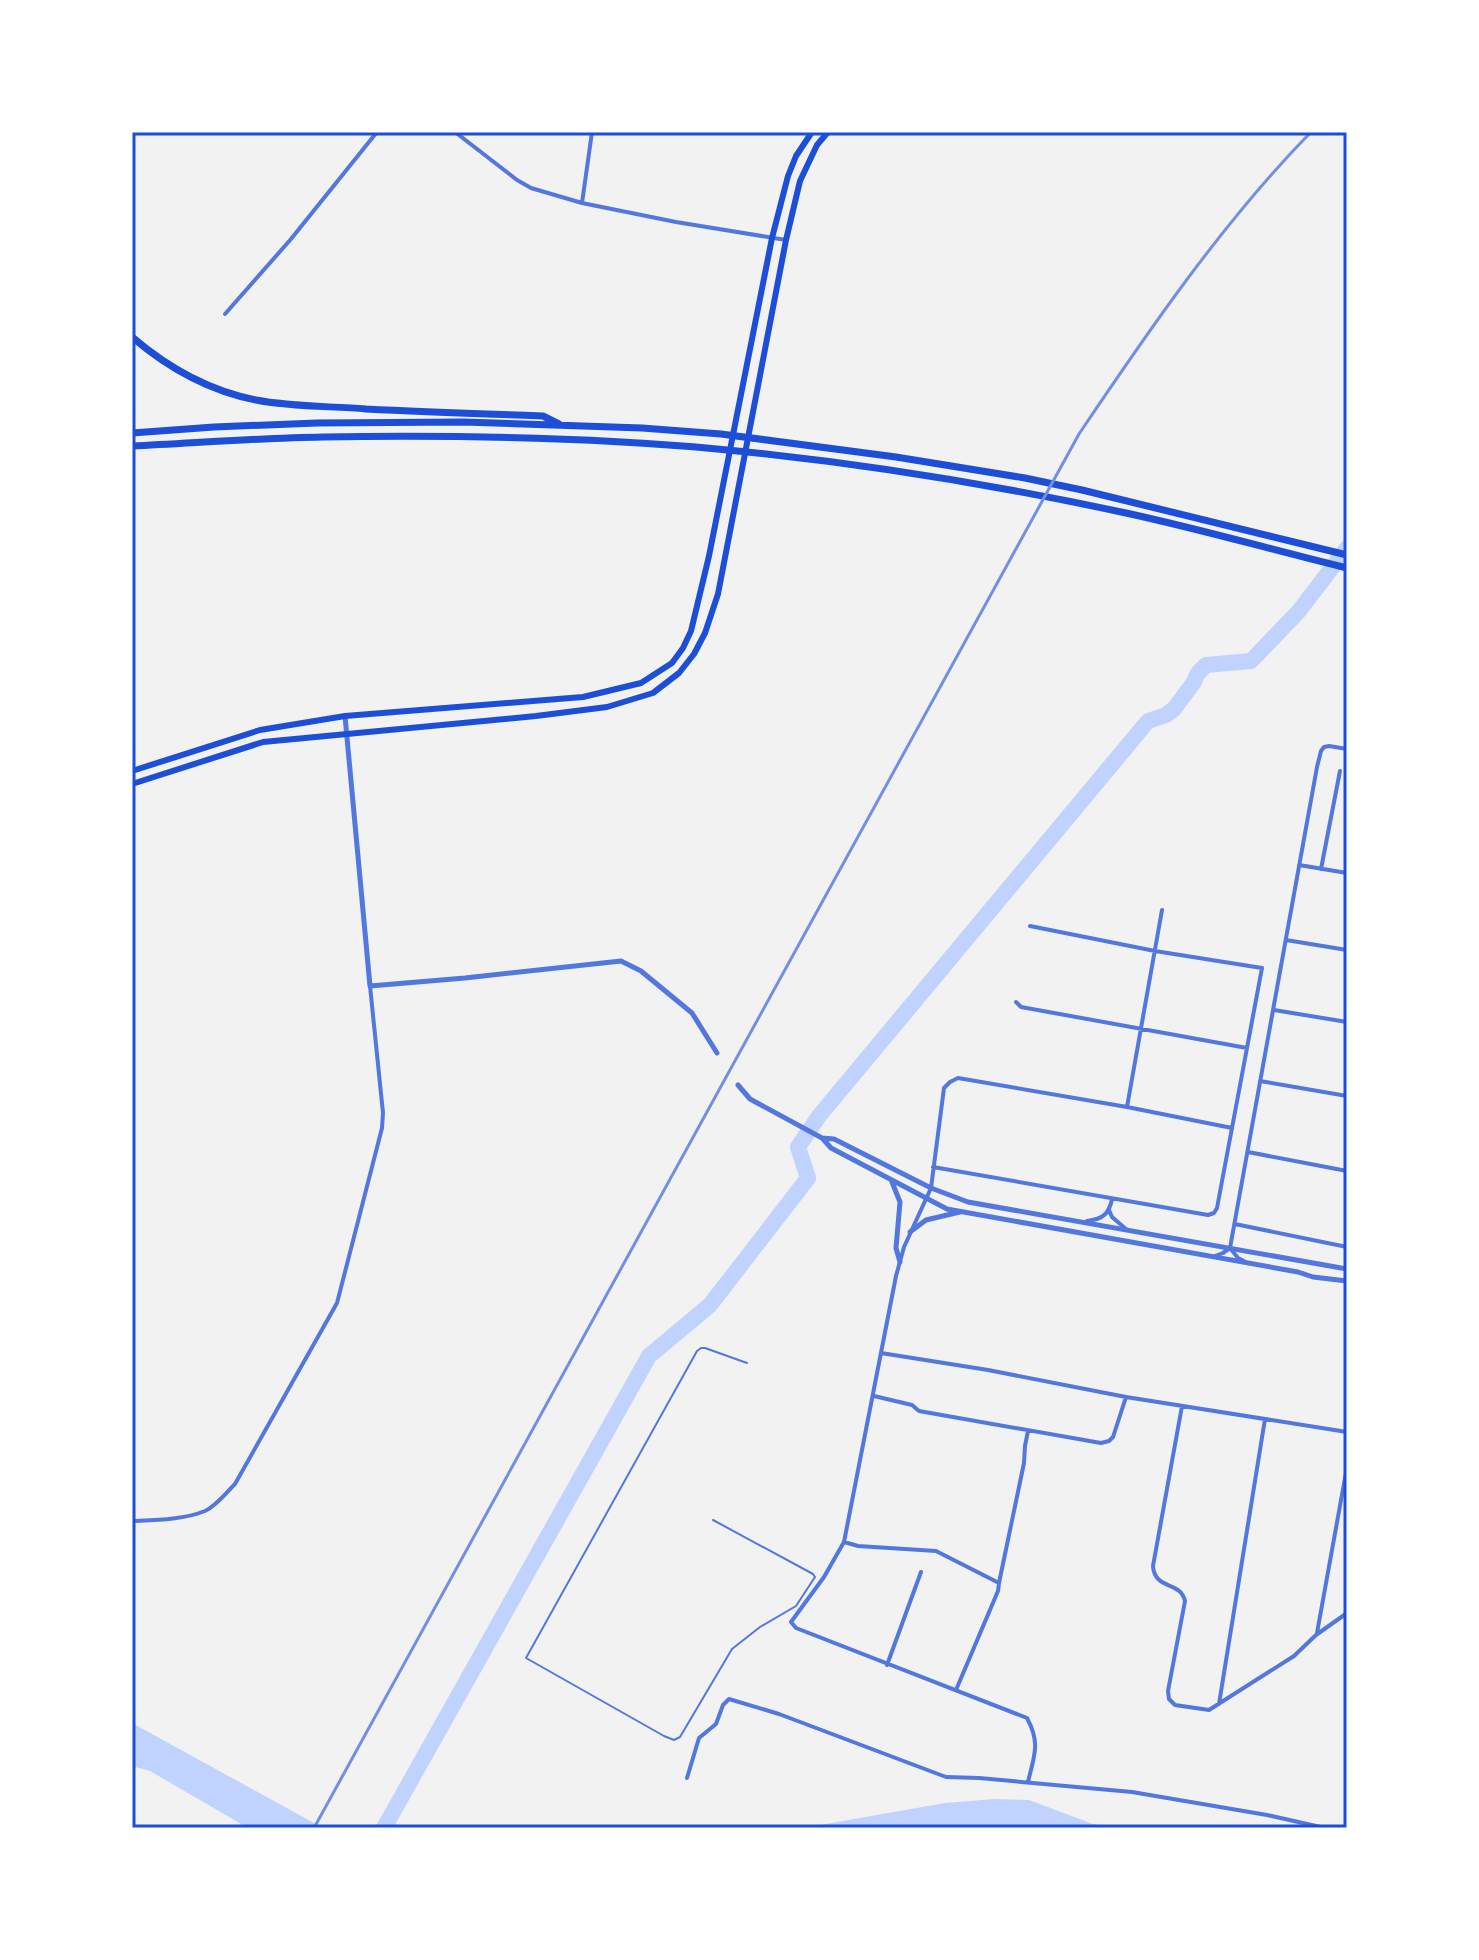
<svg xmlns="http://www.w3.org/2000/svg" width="1479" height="1960" font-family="'Noto Sans',sans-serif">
<rect width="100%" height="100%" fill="#f2f2f2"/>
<!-- water -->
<path fill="#bfd3fe" d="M132,1723L323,1828H248L150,1771L132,1766Z
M995,1799L1029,1800L1093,1824L1116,1828H803L945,1803Z"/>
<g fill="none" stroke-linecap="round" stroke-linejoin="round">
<!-- river -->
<path stroke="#bfd3fe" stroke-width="16" d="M384,1828L649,1356L710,1305L808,1178L798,1147L819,1116L1148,721L1166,715L1174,709L1194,682L1198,673L1206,665L1251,661L1299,611L1347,548"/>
<!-- service -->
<path stroke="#5277de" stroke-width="2" d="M713,1520L813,1574L815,1577L796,1606L760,1627L732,1649L680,1737L674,1740L664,1736L526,1658L697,1351L701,1348H705L747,1363"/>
<!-- minor -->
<path stroke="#5277de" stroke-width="4" d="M455,132L517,180L531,188L582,203L676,222L786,240
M582,203L592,132
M225,314L291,239L377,132
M1299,865L1347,873
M1321,869L1340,771
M1286,940L1347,950
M1016,1002L1021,1007L1247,1048
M1274,1010L1347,1022
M1260,1081L1347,1096
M1127,1107L1162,910
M1248,1152L1347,1171
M933,1167L1208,1215L1214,1213L1217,1208L1262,968L1155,951L1030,926
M1109,1210L1112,1217L1126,1229
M1087,1221C1103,1219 1109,1214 1112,1199
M1235,1224L1347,1247
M1215,1256L1223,1253L1230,1248
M1244,1261L1238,1258L1230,1248L1317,767L1321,751L1324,747L1329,746L1347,749
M881,1353L988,1370L1126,1397L1347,1432
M874,1396L912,1405L919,1411L1101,1443L1109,1441L1113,1437L1126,1397
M1182,1406L1153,1566C1155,1591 1180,1580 1185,1601L1168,1691L1169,1699L1175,1705L1209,1710L1294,1656L1316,1635L1347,1613
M132,1521C155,1520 183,1520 205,1511C216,1506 226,1493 235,1484L337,1303L382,1128L383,1113L370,986
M844,1542L858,1546L936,1551L999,1583L1024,1463L1025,1446L1028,1431
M1317,1633L1347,1467
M887,1665L921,1572
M956,1690L998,1591L999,1583
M1219,1704L1265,1419
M687,1778L699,1738L716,1724L723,1705L729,1699L779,1714L946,1777L979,1778L1132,1792L1267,1815L1325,1828
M1028,1782C1034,1756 1041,1744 1027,1718L796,1628L791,1622L824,1577L844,1542L896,1276L904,1247L931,1188L944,1088L950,1082L958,1078L1127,1107L1232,1128"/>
<!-- tertiary -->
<path stroke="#5277de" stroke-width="5" d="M345,716L370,986L465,978L621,961L641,971L692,1013L717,1053
M738,1085L750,1099L822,1138L834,1139L931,1188L968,1202L1347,1269
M823,1139L831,1148L947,1209L1298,1272L1313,1277L1347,1281
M892,1182L900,1202L896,1248L900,1262
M910,1232L926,1220L960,1212"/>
<!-- primary -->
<path stroke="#1d4ed8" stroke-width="6" d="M132,771L260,730L345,716L583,697L641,683L672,663L683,648L691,631L709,556L772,238L788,176L796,156L812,132
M132,784L263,742L536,716L607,707L653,693L679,673L694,654L705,633L718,594L786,240L800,181L817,145L828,132"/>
<!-- motorway -->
<path stroke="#1d4ed8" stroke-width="7" d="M132,337C167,367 210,391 256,400C292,407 330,406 366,409C425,412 484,414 543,416L559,424
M132,433L214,427L317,423L463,422L642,428L721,434L896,457L1025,478L1082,490L1347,555
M132,446C196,443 259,438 323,437C454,435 587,437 717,449C854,462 991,484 1126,513C1200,529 1273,550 1347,568"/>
<!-- rail -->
<path stroke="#7290e2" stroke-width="3" d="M314,1828L1079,434C1149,330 1223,222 1311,132"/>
</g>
<!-- border -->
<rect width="1479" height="1960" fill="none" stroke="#ffffff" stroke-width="268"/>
<rect x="134" y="134" width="1211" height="1692" fill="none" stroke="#1d4ed8" stroke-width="3"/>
</svg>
